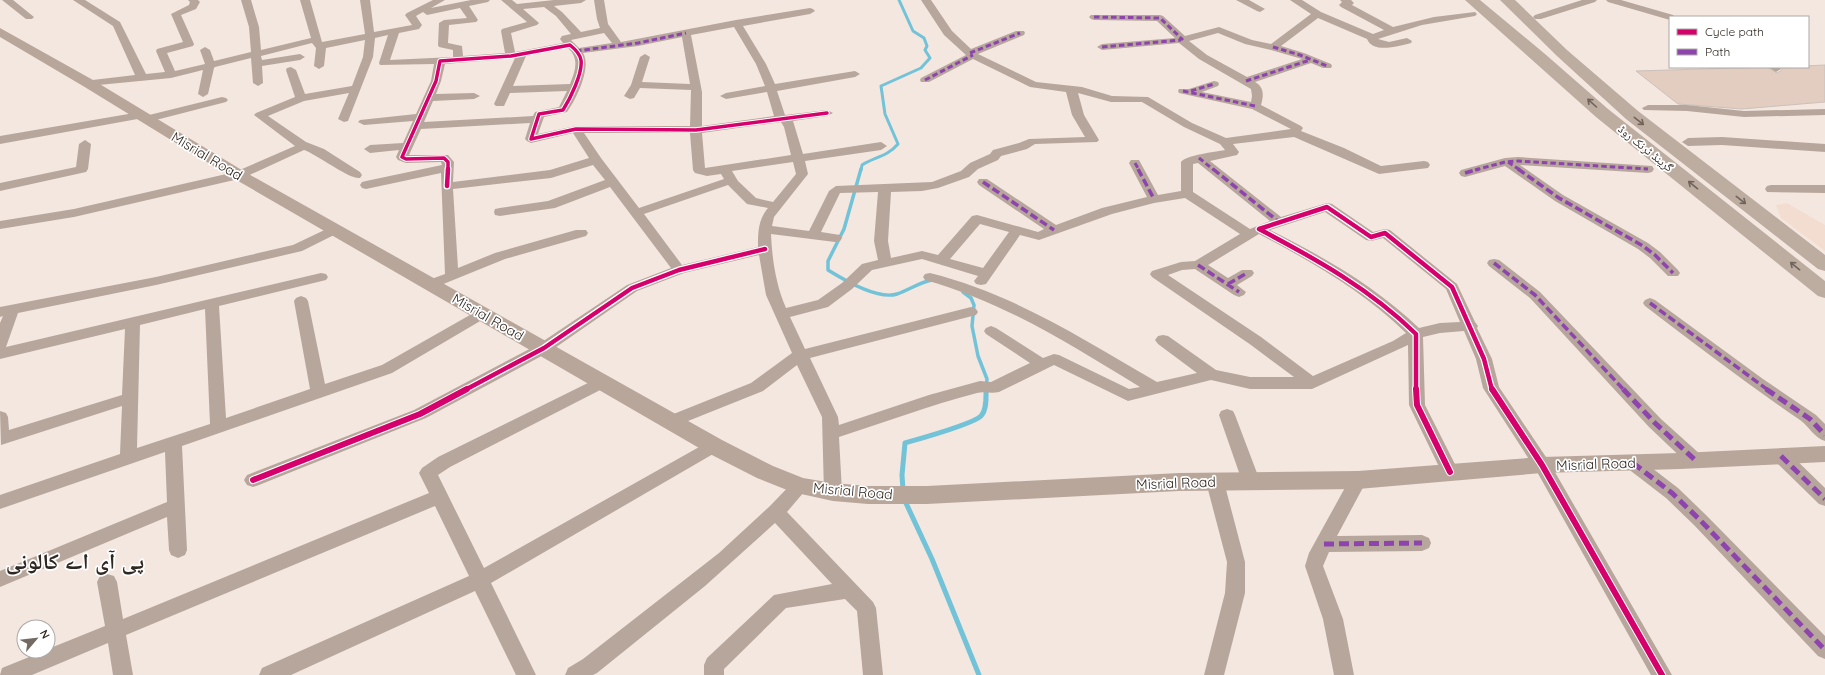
<svg xmlns="http://www.w3.org/2000/svg" width="1825" height="675" font-family="Quicksand,'Noto Naskh Arabic',sans-serif">
<rect width="100%" height="100%" fill="#f4e7e0"/>
<!-- built -->
<path fill="#f3ddd0" d="M1787,203L1825,225V251L1781,218L1776,205Z"/>
<g fill="none" stroke-linecap="round" stroke-linejoin="round">
<!-- stream-far2 -->
<path stroke="#72c3d8" stroke-width="3" d="M861,170L862,165C875,157 888,156 898,144L885,114L881,86L921,68L930,58L925,50L927,46L924,38L913,31L899,0"/>
<!-- stream-far1 -->
<path stroke="#72c3d8" stroke-width="3.5" d="M861,169L844,229L828,261V270C844,280 878,300 897,294C909,290 920,282 932,280
M963,292L971,298L974,305L972,326L978,356L987,379L986,390"/>
<!-- stream -->
<path stroke="#72c3d8" stroke-width="5" d="M903,490L902,475L905,443C919,439 973,424 981,416C987,410 986,397 986,389
M905,501L932,559L979,675"/>
</g>
<!-- building -->
<path fill="#e2cdc0" stroke="#cbc0bb" d="M1825,65V102L1742,109L1678,104L1636,71L1767,67L1777,73L1782,70V67Z"/>
<g fill="none" stroke-linecap="round" stroke-linejoin="round">
<!-- minor -->
<path fill="#b7a69b" fill-rule="evenodd" d="M2,0H13L34,17L32,19H26Z
M73,0H85L120,22L146,74L165,72L156,51L157,49L183,42L171,14L189,5L190,2L188,0H198L200,2L196,9L181,15L194,44L193,46L167,53L175,71L205,64L200,50L205,47L210,50L214,61L251,52L249,27L241,0H251L259,27L261,50L311,38L300,0H310L322,42L365,34L360,0H370L374,32L412,25L405,15L407,13L433,0H445L431,8L471,0H490L488,2L469,6L478,20L476,22L449,25L448,43L462,46L463,56L505,53L501,31L502,29L527,22L501,0H512L517,4L554,0H586L581,3L554,6L562,12L581,32L600,28L597,19L594,0H604L608,24L621,42L736,20L810,8L813,9L815,11L810,14L743,26L766,64L775,84L855,71L860,74L855,77L777,91L785,115L827,110L833,113L827,116L793,121L803,154L881,142L887,146L881,150L805,161L808,174L774,217L772,226L809,231L829,191L836,186L932,182L961,171L970,163L990,154L993,150L1019,143L1029,139L1085,137L1072,115L1066,92L1030,87L973,59L929,82H921L920,80L921,78L966,55L944,35L921,0H931L952,31L971,49L1016,31H1024L1025,33L1024,35L978,54L1036,82L1082,87L1112,96L1148,97L1192,123L1226,138L1291,129L1252,109L1179,93L1178,91L1179,89H1189L1214,81L1218,82L1219,84L1218,86L1202,92L1251,102L1252,96L1251,89L1199,59L1179,43L1102,50L1097,47L1102,44L1175,38L1157,21L1094,20L1091,19L1089,17L1091,15H1160L1163,16L1185,36L1219,27L1252,40L1271,44L1311,14L1290,0H1302L1321,12L1373,34L1384,30L1341,7L1339,5L1342,2L1340,0H1351L1354,3L1352,5L1393,27L1434,17L1475,12L1477,14L1475,16L1422,25L1378,39L1389,42L1407,38L1412,41L1411,43C1399,46 1373,54 1367,39L1318,18L1281,46L1304,53L1331,64L1332,66L1331,68H1323L1311,63L1255,82C1264,87 1264,95 1261,105L1301,126L1303,128L1301,131L1344,148L1381,166L1424,161L1428,162L1430,165L1428,168L1379,174L1294,137L1233,144L1239,152L1237,155L1210,161L1281,217L1327,203L1332,204L1373,232L1385,229L1390,230L1457,284L1475,322L1478,326L1477,328L1492,359L1499,387L1548,460L1672,675H1651L1536,470L1483,388L1476,359L1464,331L1440,333L1423,337L1425,405L1459,472L1456,477L1450,479L1444,477L1409,405L1408,345L1312,389H1250L1211,380L1128,401L1054,365L999,392C991,394 984,391 977,393C931,405 885,422 839,437L842,492L839,497L833,499L827,497L824,492L822,417L797,365L763,391L678,425L672,427L666,425L664,421L666,417L751,383L792,353L766,295L759,255L684,273L637,291L549,352L426,418L259,485L253,487L247,485L244,480L247,475L414,410L539,344L627,285L671,268L610,187L555,208L500,216L495,215L494,212L495,209L500,208L548,201L605,180L593,165L551,178L453,189L458,268L495,253L576,230H586L588,233L586,236L505,259L436,287L431,288L426,287L424,284L426,281L445,274L441,173L366,189L362,188L360,185L362,182L366,181L442,165L441,162L406,163L398,160L396,157L399,150L370,153L364,149L370,145L403,143L413,121L364,125L358,122L360,120L416,114L431,81L434,64L380,65L379,63L388,35L375,38L373,57L348,121L344,122L338,119L349,93L304,101L268,116L306,142L324,149L360,172L362,175L360,178C350,180 318,155 304,150L243,178L74,217L0,229V221L74,209L235,172L295,146L254,115L256,113L295,97L286,70L287,68L291,67L296,70L305,94L352,86L363,57L365,40L326,48L324,66L319,69L314,66L316,48L312,43L261,56L262,60L300,54L305,57L300,60L262,66L263,83L258,86L253,83L251,58L215,67L214,68L208,94L203,97L198,94L203,70L171,78L88,86L84,85L83,83L84,81L135,75L113,26ZM544,7L556,16L571,34L562,36L560,39L563,43L515,52L511,33L537,25L539,23L523,9ZM460,8L467,18L444,20L439,23L438,45L439,47L453,50V57L390,60L399,33L419,29L422,25L416,16L423,12L427,15ZM734,27L756,64L765,86L726,93L720,96L726,99L767,92L774,116L702,126V92L691,35ZM604,33L612,43L579,48L571,40ZM1218,33L1245,44L1271,50L1302,59L1247,77L1207,55L1189,41ZM682,37L690,84L642,82L650,57L645,54L640,57L631,85L624,96L630,99L634,98L640,88L691,90L690,126H576L538,134L544,117L567,112C576,100 592,67 583,53L638,46ZM568,48C580,59 575,71 570,84L513,86L526,56ZM515,58L494,104L496,106H504L510,93L567,91L559,107L535,112L533,116L424,122L433,101L474,99L480,96L474,93L436,94L441,81L445,64ZM1078,93L1111,102H1142L1184,127L1220,144L1225,150C1215,152 1186,155 1181,162V191L1158,195L1139,160H1131L1129,163L1147,197L1102,208L1056,225L987,179H979L977,182L979,185L1044,229L1038,232L977,215L972,216L938,255L922,251L891,258L888,241L891,192L922,191L938,188L969,177L978,169L998,160L1001,156L1027,149L1035,144L1097,142L1099,140L1084,115ZM781,122L784,127L791,155L705,168L702,133ZM530,123L525,139L527,141L531,143L573,133L589,158L550,170L453,182L454,162L448,155H409L421,129ZM584,133H690L693,170L695,173L707,176L721,174L724,179L639,208L601,158ZM793,162L796,174L773,202L756,198L738,181L732,171ZM1198,163L1270,221L1250,229L1193,192V164ZM728,185L747,204L768,208C758,220 758,232 758,247L682,265L644,214ZM878,192L874,241L878,260L862,264L842,283L818,300L786,308C776,285 772,259 771,234L835,242L840,241L842,238L840,235L821,232L840,193ZM1185,198L1240,234L1195,261L1181,262L1152,271L1150,274L1152,277L1251,345L1294,377H1250L1216,370L1168,336L1163,335L1158,336L1155,340L1158,344L1197,373L1157,382C1083,339 1014,294 930,273L925,274L923,277L925,280C1004,302 1071,345 1140,387L1129,389L1059,355L1054,354L1043,358L996,328L991,326L986,328L984,331L986,334L1030,363L991,382L980,381L929,395L839,425L838,417L810,358L976,315L978,312L976,309L971,307L805,349L790,317L828,307L852,289L872,270L922,259L978,276L974,281L976,284L981,285L986,284L1020,235L1039,240L1112,214L1154,203ZM1325,212L1366,240L1371,241L1383,238L1446,289L1460,322L1440,323L1419,328C1375,286 1324,257 1270,230ZM980,224L1009,232L983,268L950,259ZM1259,234C1312,262 1363,291 1406,333L1393,341L1313,376L1261,337L1168,275L1182,270L1195,269L1234,295L1239,297L1244,295L1246,292L1237,285L1252,276L1254,273L1252,270H1242L1228,278L1208,265Z
M1236,0H1249L1265,9L1260,12L1257,11Z
M1582,0H1597L1595,2L1541,19H1535L1533,17L1535,15Z
M1606,0H1621L1673,15L1675,17H1670V20L1608,2Z
M1768,67H1780L1781,69L1776,72Z
M222,97L226,98L228,100L226,102L148,122L144,121L143,118L0,144V136L140,112L144,113L145,116Z
M1648,105H1687L1744,111L1825,109V115L1744,117L1687,111L1644,110L1642,108Z
M1722,137L1825,144V152L1722,145L1688,146L1682,142L1688,138Z
M85,140L91,144L88,169L86,172L0,191V183L76,167L79,144Z
M1518,157L1652,166L1654,169L1652,172L1648,173L1520,165L1563,195L1648,243L1660,252L1678,270L1680,273L1678,276H1668L1650,258L1638,249L1555,201L1505,166L1465,177L1461,176L1459,173L1461,170L1505,158Z
M1771,185H1825V193L1767,192L1765,189L1767,186Z
M335,225L340,226L342,229L340,232L302,251L156,285L18,313L6,347L321,273L326,274L328,277L326,280L219,306L226,418L310,389L294,301L296,298L301,296L306,298L308,301L325,384L382,365L477,311L482,309L487,311L489,314L487,317L392,373L182,446L187,550L185,555L178,558L171,555L169,550L167,517L0,587V571L167,502L165,452L0,509V495L120,454L122,406L1,445L0,411L6,413L8,417L9,430L122,395L125,329L0,359V323L3,316L0,317V307L156,277L293,245ZM205,309L210,424L137,448L140,325Z
M1494,259L1499,260L1540,292L1661,419L1701,455L1704,460L1701,465L1695,466L1689,465L1649,427L1530,298L1489,266L1487,263L1489,260Z
M1650,298L1655,300L1763,379L1816,415L1825,424V441C1814,438 1809,426 1800,420C1747,384 1696,345 1645,306L1643,303L1645,300Z
M602,376L608,378L610,382L608,386L450,467L438,475L484,568L708,442L714,440L720,442L722,446L720,450L491,583L536,675H516L475,591L291,675H259L262,668L469,576L435,506L126,635L133,675H113L108,643L32,675H0L2,668L44,651H48V649L105,626L97,582L100,576L107,574L114,576L117,582L123,619L429,493L419,473L422,468L438,457Z
M1227,409L1233,411L1235,415L1260,481L1257,486L1251,488L1245,486L1242,481L1219,415L1221,411Z
M1781,450L1787,451L1825,488V506L1819,504L1775,461L1773,456L1775,451Z
M1633,457L1639,458L1678,488L1706,515L1825,636V659L1818,656L1694,525L1666,498L1627,468L1624,463L1627,458Z
M1358,473L1364,475L1367,480L1337,536L1422,535L1429,538L1431,543L1429,548L1422,551L1329,552L1323,566L1343,619L1354,675H1334L1323,619L1305,566L1309,553L1352,475Z
M1215,475L1221,477L1224,482L1245,562V593L1224,675H1204L1225,593L1227,562L1206,482L1209,477Z
M800,479L806,481L809,486L787,512L873,602L876,608L883,675H863L857,611L845,599L786,608L724,669V675H704V665L707,658L774,595L832,584L775,523L705,586L597,673L593,675H565L568,668L583,659L719,553L770,506L794,481Z"/>
<!-- major -->
<path fill="#b8a69a" fill-rule="evenodd" d="M0,28L93,80L245,172L722,440L773,466L803,478L833,483L868,486H927L1179,473L1358,471L1542,457L1680,453L1825,446V462L1680,469L1542,473L1358,489L1179,491L927,504H868L833,501L792,492L757,478L706,452L233,178L83,86L0,37Z"/>
<!-- highway -->
<path fill="#bdaca0" fill-rule="evenodd" d="M1465,0H1480L1545,54L1608,109L1825,281V298L1818,296L1596,117Z
M1500,0H1515L1567,50L1638,111L1825,255V271L1818,269L1626,119L1557,56Z"/>
<!-- quiet-far2 -->
<path stroke="#8e44ad" stroke-width="3" stroke-dasharray="5.5 3" stroke-linecap="butt" d="M1094,17L1160,18L1183,40
M1102,47L1181,40
M1273,47L1300,55L1327,66
M576,51L638,43L686,33
M970,53L1020,33
M925,80L973,55
M1246,81L1310,60
M1183,91L1255,106
M1191,91L1214,84
M1199,158L1214,170
M1508,162L1520,170
M1135,163L1139,170
M1475,170L1505,162L1518,161L1648,169"/>
<!-- quiet-far1 -->
<path stroke="#8e44ad" stroke-width="3.5" stroke-dasharray="8 3.5" stroke-linecap="butt" d="M1138,169L1154,199
M1213,169L1279,222
M1518,169L1559,198L1643,246L1655,255L1673,273
M1465,173L1479,169
M983,182L1054,230
M1494,263L1535,295L1624,390
M1198,265L1239,292
M1228,284L1247,273
M1650,303L1768,390"/>
<!-- quiet -->
<path stroke="#8e44ad" stroke-width="5" stroke-dasharray="10 5" stroke-linecap="butt" d="M1623,389L1655,423L1695,460
M1766,389L1810,419L1825,435
M1781,456L1825,499
M1633,463L1672,493L1700,520L1825,650
M1324,544L1422,543"/>
<!-- cycleway-far2 casing -->
<g stroke="#fff" stroke-width="5.5">
<path id="cycleway-far2" d="M448,170V162L444,158L406,159L402,157L436,81L440,61L511,56L570,45C575,49 580,54 581,60C583,73 570,99 563,110L539,114L531,139L576,129L696,130L827,113"/>
</g>
<!-- cycleway-far1 casing -->
<g stroke="#fff" stroke-width="7">
<path id="cycleway-far1" d="M447,186L448,169
M465,390L544,348L632,288L679,270L765,249
M1416,390V334C1370,289 1316,259 1259,229L1327,207L1371,237L1385,233L1452,287L1484,359L1492,390"/>
</g>
<!-- cycleway casing -->
<g stroke="#fff" stroke-width="8">
<path id="cycleway" d="M1416,389L1417,405L1450,472
M1492,389L1542,465L1662,675
M253,480L420,414L467,389"/>
</g>
<!-- cycleway-far2 -->
<use href="#cycleway-far2" stroke="#d6006c" stroke-width="3.5"/>
<!-- cycleway-far1 -->
<use href="#cycleway-far1" stroke="#d6006c" stroke-width="4.5"/>
<!-- cycleway -->
<use href="#cycleway" stroke="#d6006c" stroke-width="6"/>
</g>
<!-- one-way arrows -->
<defs><path id="oneway-shaft" d="M-6 0H5M1.5-3L5.5 0L1.5 3" fill="none" stroke-width="1.6" stroke-linecap="round" stroke-linejoin="round"/></defs>
<g stroke="#6f635a">
<use href="#oneway-shaft" transform="translate(1592 103) rotate(-138)"/>
<use href="#oneway-shaft" transform="translate(1639 121) rotate(38)"/>
<use href="#oneway-shaft" transform="translate(1693 185) rotate(-141)"/>
<use href="#oneway-shaft" transform="translate(1741 200) rotate(38)"/>
<use href="#oneway-shaft" transform="translate(1795 266) rotate(-141)"/>
</g>
<g text-anchor="middle" dominant-baseline="central" stroke-width="3.5" stroke-linejoin="round" paint-order="stroke">
<!-- far-street labels -->
<g font-size="12" fill="#2f2721" stroke="#fff">
<text transform="translate(1646 148) rotate(39)">گرینڈ ٹرنک روڈ</text>
</g>
<!-- street labels -->
<g font-size="14" fill="#2f2721" stroke="#fff">
<text transform="translate(207 156) rotate(31)">Misrial Road</text>
<text transform="translate(488 317) rotate(30)">Misrial Road</text>
<text transform="translate(1596 464) rotate(-2)">Misrial Road</text>
<text transform="translate(1176 483) rotate(-2)">Misrial Road</text>
<text transform="translate(853 491) rotate(5)">Misrial Road</text>
</g>
<!-- near-district labels -->
<g font-size="22" font-weight="bold" fill="#2f2721" stroke="#fff">
<text x="75" y="561">پی آی اے کالونی</text>
</g>
</g>
<!-- legend -->
<rect x="1669" y="16" width="140" height="52" fill="#ffffff" stroke="#aca9a6"/>
<rect x="1677" y="29" width="20" height="6" fill="#d6006c" stroke="#aca9a6"/>
<text x="1705" y="36" font-size="12" fill="#2f2721">Cycle path</text>
<rect x="1677" y="49" width="20" height="6" fill="#8e44ad" stroke="#aca9a6"/>
<text x="1705" y="56" font-size="12" fill="#2f2721">Path</text>
<!-- north arrow -->
<g transform="translate(36 639) rotate(62)"><circle r="19" fill="#ffffff" stroke="#aca9a6"/>
<path d="M0-3L7 15L0 10L-7 15Z" fill="#746a64"/>
<text y="-6" font-size="11" font-weight="bold" text-anchor="middle" fill="#2f2721">N</text>
</g>
</svg>
